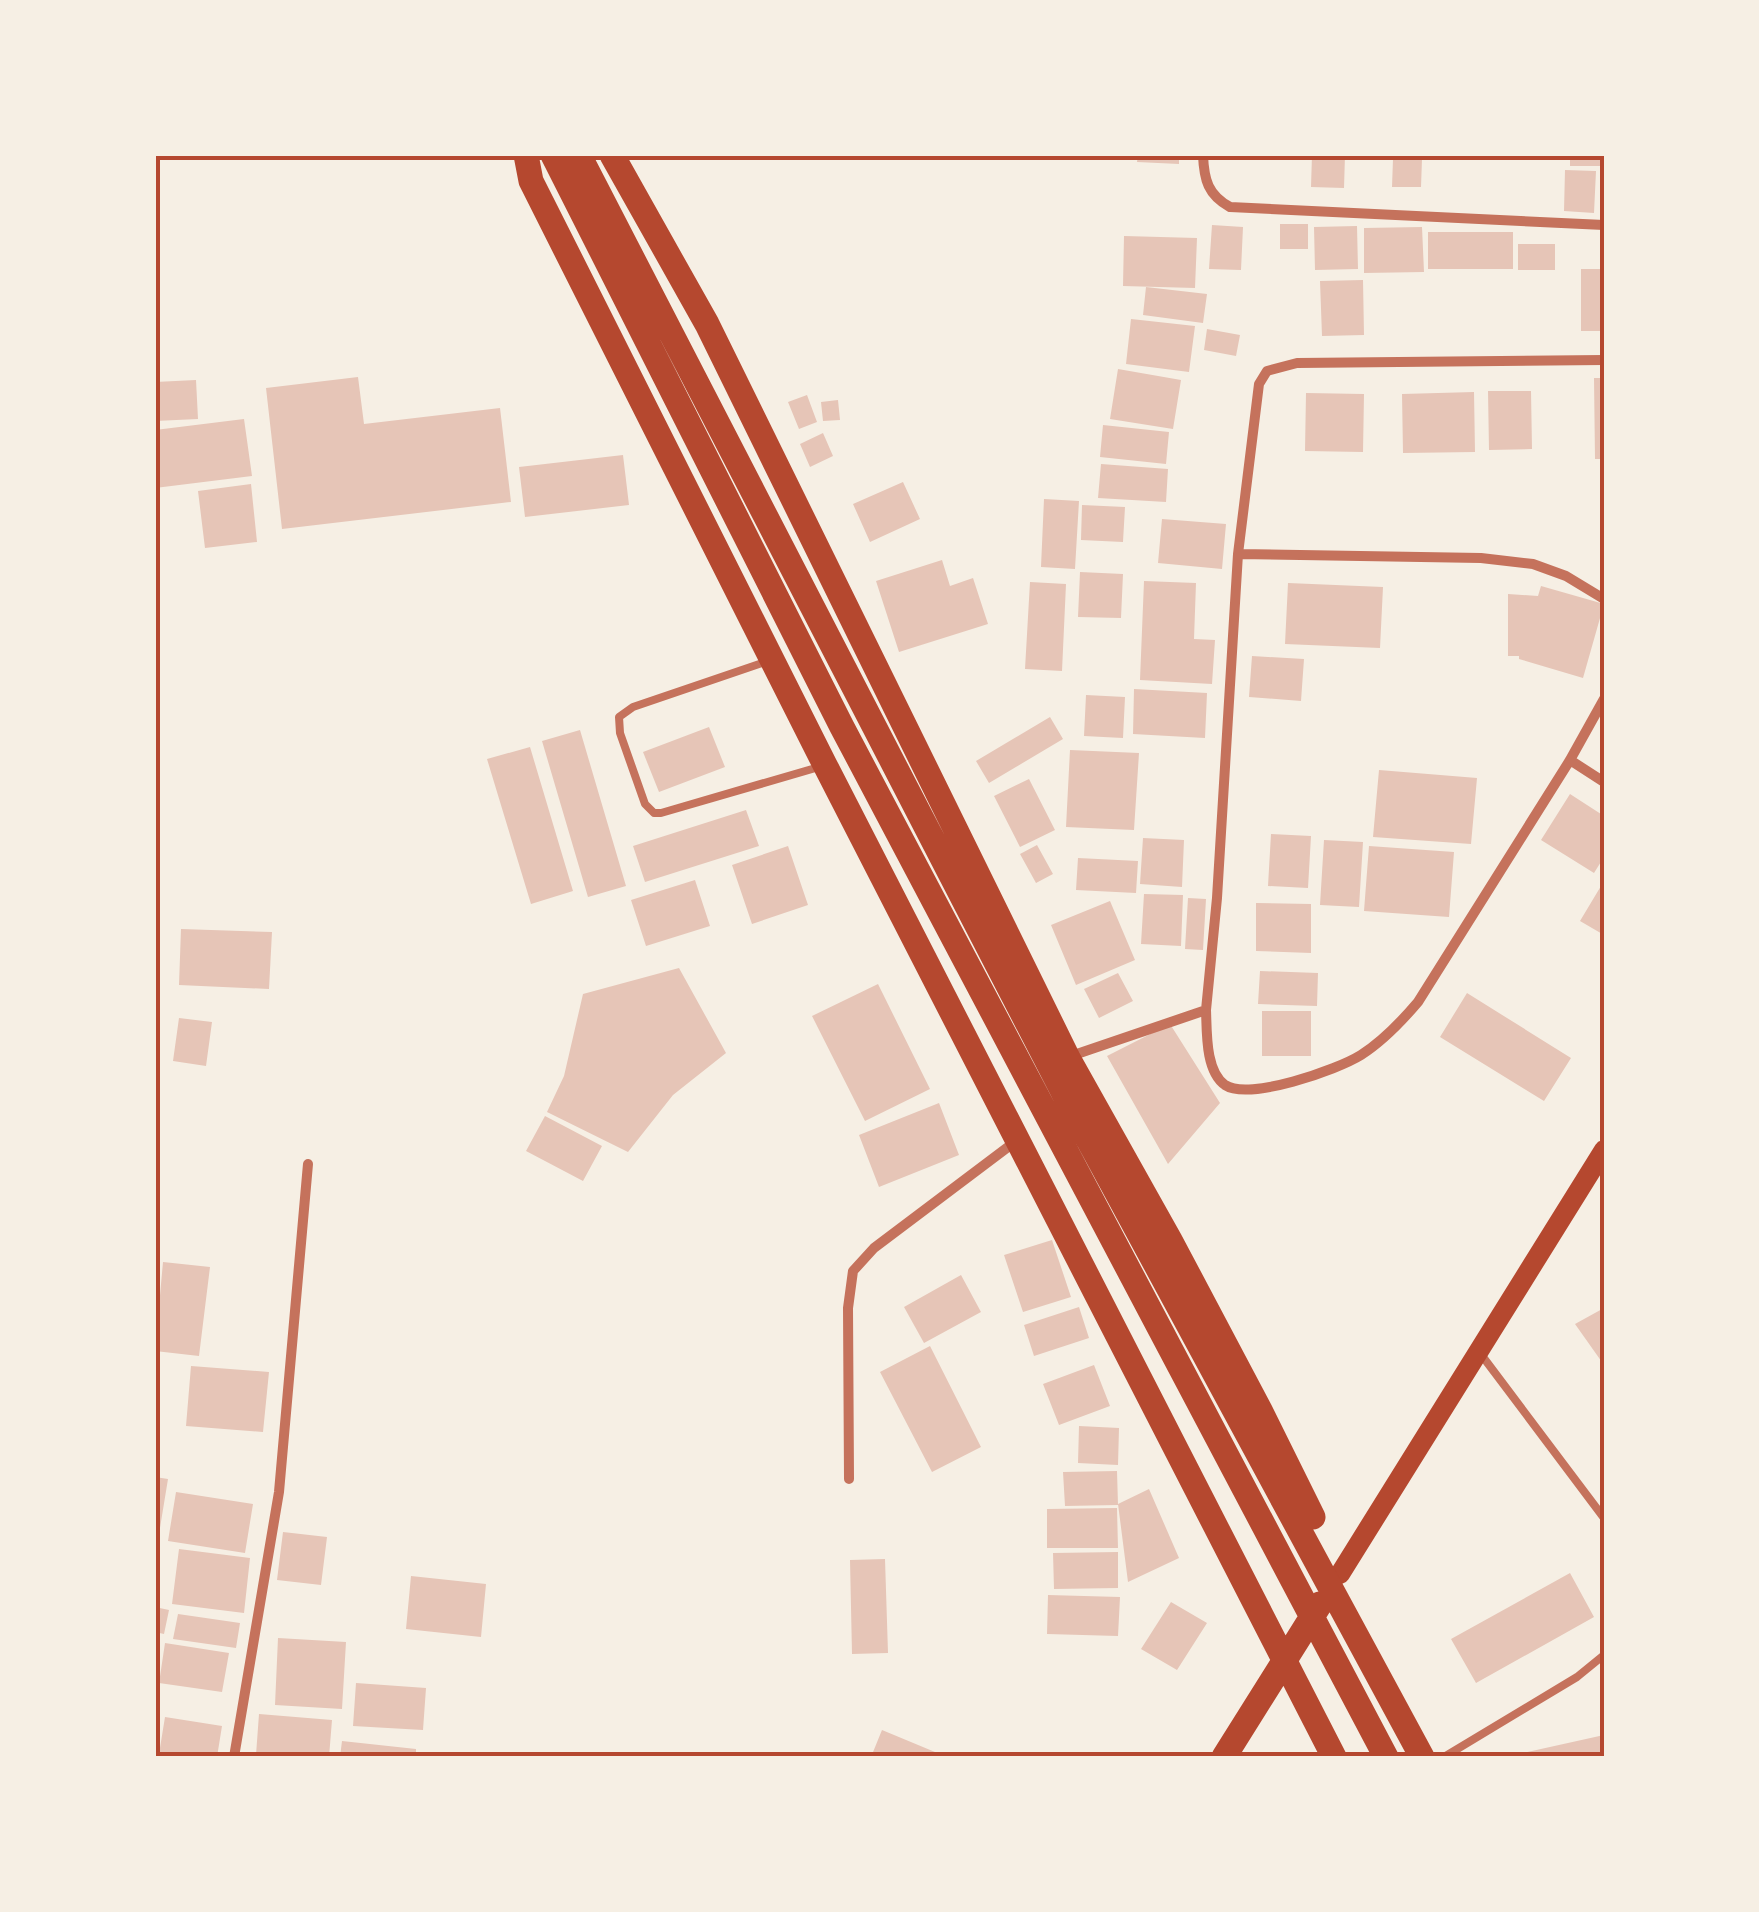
<svg xmlns="http://www.w3.org/2000/svg" width="1759" height="1912" font-family="Montserrat,sans-serif">
<rect width="100%" height="100%" fill="#f6efe4"/>
<!-- building -->
<path fill="#e6c5b7" d="M1138,155H1179V164L1137,162Z
M1312,155H1345L1344,188L1311,187Z
M1570,155H1604V166H1570Z
M1393,159H1422L1421,187H1392Z
M1565,170L1596,171L1594,213L1564,211Z
M1280,224H1308V249H1280Z
M1212,225L1243,227L1241,270L1209,269Z
M1357,226L1358,269L1315,270L1314,227Z
M1422,227L1424,272L1364,273V228Z
M1428,232H1513V269H1428Z
M1124,236L1197,238L1195,288L1123,286Z
M1518,244H1555V270H1518Z
M1581,269H1604V331H1581Z
M1363,280L1364,335L1322,336L1320,281Z
M1146,287L1207,294L1203,323L1143,315Z
M1131,319L1195,326L1189,372L1126,364Z
M1207,329L1240,335L1236,356L1204,350Z
M1118,369L1181,380L1173,429L1110,419Z
M358,377L364,424L500,408L511,502L282,529L266,388Z
M1594,378H1604V459H1595Z
M196,380L198,419L155,421V382Z
M1488,391H1531L1532,449L1489,450Z
M1474,392L1475,452L1403,453L1402,394Z
M1306,393L1364,394L1363,452L1305,451Z
M807,395L817,422L799,429L788,402Z
M838,400L840,420L823,421L821,402Z
M244,419L252,476L155,488V430Z
M1103,425L1169,432L1166,464L1100,457Z
M823,433L833,456L810,467L800,444Z
M623,455L629,505L525,517L519,467Z
M1101,464L1168,469L1166,502L1098,498Z
M903,482L920,519L870,542L853,504Z
M251,484L257,542L205,548L198,491Z
M1044,499L1079,501L1075,569L1041,567Z
M1082,505L1125,507L1123,542L1081,540Z
M1162,519L1226,524L1222,569L1158,563Z
M942,560L950,586L973,578L988,624L899,652L876,581Z
M1080,572L1123,574L1121,618L1078,617Z
M1144,581L1196,583L1194,639L1215,640L1212,684L1140,680Z
M1030,582L1066,584L1062,671L1025,669Z
M1288,583L1383,587L1380,648L1285,644Z
M1541,586L1604,604L1583,678L1519,659V656H1508V594L1538,596Z
M1252,656L1304,659L1301,701L1249,697Z
M1134,689L1207,693L1205,738L1133,734Z
M1086,695L1125,697L1123,738L1084,736Z
M1050,717L1063,739L989,783L976,761Z
M709,727L725,767L659,792L643,752Z
M580,730L626,886L588,897L542,741Z
M530,747L573,891L531,904L487,759Z
M1070,750L1139,753L1134,830L1066,827Z
M1379,770L1477,778L1471,844L1373,837Z
M1029,779L1055,830L1020,847L994,796Z
M1570,794L1604,816V857L1594,873L1541,840Z
M746,810L759,846L645,882L633,846Z
M1271,834L1311,836L1308,888L1268,886Z
M1143,838L1184,840L1182,887L1140,884Z
M1324,840L1363,842L1359,907L1320,905Z
M1037,845L1053,874L1036,883L1020,854Z
M788,846L808,905L752,924L732,865Z
M1369,846L1454,852L1449,917L1364,911Z
M1078,858L1138,861L1136,893L1076,890Z
M695,880L710,926L646,946L631,900Z
M1604,881V935L1580,921Z
M1144,894L1183,895L1181,946L1141,944Z
M1188,898L1206,899L1203,950L1185,949Z
M1110,901L1135,960L1076,985L1051,925Z
M1256,903L1311,904V953L1256,951Z
M181,929L272,932L269,989L179,985Z
M679,968L726,1053L673,1095L628,1152L547,1112L564,1076L583,994Z
M1260,971L1318,973L1317,1006L1258,1004Z
M1118,973L1133,1001L1099,1018L1084,989Z
M878,984L930,1089L865,1121L812,1016Z
M1467,993L1571,1058L1544,1101L1440,1037Z
M1262,1011H1311V1056H1262Z
M179,1018L212,1022L206,1066L173,1061Z
M1170,1024L1220,1103L1168,1164L1107,1056Z
M939,1103L959,1155L879,1187L859,1135Z
M545,1116L602,1146L583,1181L526,1151Z
M1052,1240L1071,1297L1023,1312L1004,1255Z
M163,1262L210,1267L199,1356L155,1351Z
M961,1275L981,1312L924,1343L904,1307Z
M1079,1307L1089,1338L1034,1356L1024,1325Z
M1604,1308V1365L1575,1324Z
M930,1346L981,1447L932,1472L880,1372Z
M1094,1365L1110,1406L1059,1425L1043,1384Z
M191,1366L269,1372L263,1432L186,1426Z
M1079,1426L1119,1428L1118,1465L1078,1463Z
M1117,1471L1118,1505L1065,1506L1063,1472Z
M155,1477L168,1479L159,1534H155Z
M1149,1489L1179,1558L1128,1582L1118,1504Z
M176,1492L253,1504L245,1553L168,1541Z
M1117,1508L1118,1548H1047V1509Z
M283,1532L327,1537L321,1585L277,1580Z
M179,1549L250,1558L244,1613L172,1604Z
M1118,1552V1588L1054,1589L1053,1553Z
M885,1559L888,1653L852,1654L850,1560Z
M1570,1573L1594,1617L1476,1683L1451,1639Z
M411,1576L486,1584L481,1637L406,1629Z
M1048,1595L1120,1597L1118,1636L1047,1634Z
M1171,1602L1207,1623L1177,1670L1141,1649Z
M155,1607L169,1610L164,1634L155,1632Z
M178,1614L240,1623L236,1648L173,1639Z
M278,1638L346,1642L342,1709L275,1705Z
M165,1643L229,1653L222,1692L159,1683Z
M356,1683L426,1688L423,1730L353,1726Z
M259,1714L332,1720L329,1757L256,1755Z
M165,1717L222,1726L217,1757L159,1754Z
M882,1730L947,1757H871Z
M1604,1735V1757H1514V1755Z
M342,1741L416,1749V1757H340Z"/>
<g fill="none" stroke-linecap="round" stroke-linejoin="round">
<!-- service -->
<path stroke="#c5725c" stroke-width="8" d="M768,661L633,707L619,717L620,733L645,804L654,813H661L819,767
M1480,1353L1604,1518
M1444,1757L1577,1677L1604,1655"/>
<!-- minor -->
<path stroke="#c5725c" stroke-width="10" d="M1203,155C1204,180 1208,195 1230,207L1604,225
M1238,554L1481,558L1533,564L1566,576L1604,599
M1570,760L1604,782
M1206,1010L1217,898L1238,554L1259,384L1267,371L1297,363L1604,360
M1068,1057L1206,1010C1207,1031 1205,1071 1225,1085C1249,1101 1337,1070 1361,1055C1383,1041 1401,1022 1418,1002L1570,760L1604,699
M849,1479L848,1308L853,1271L874,1248L1016,1141
M234,1757L279,1492L308,1164"/>
<!-- secondary -->
<path stroke="#b5482f" stroke-width="20" d="M1340,1574L1604,1150"/>
<!-- primary -->
<path stroke="#b5482f" stroke-width="25" d="M526,155L531,181L825,765L1334,1757
M553,155L842,727L1386,1757
M579,155L1076,1117L1422,1757
M612,155L707,324L1068,1058L1170,1240L1260,1410L1313,1517
M1224,1757L1320,1604"/>
</g>
<!-- border -->
<rect width="1759" height="1912" fill="none" stroke="#f6efe4" stroke-width="315"/>
<rect x="158" y="158" width="1444" height="1596" fill="none" stroke="#b5482f" stroke-width="4"/>
</svg>
